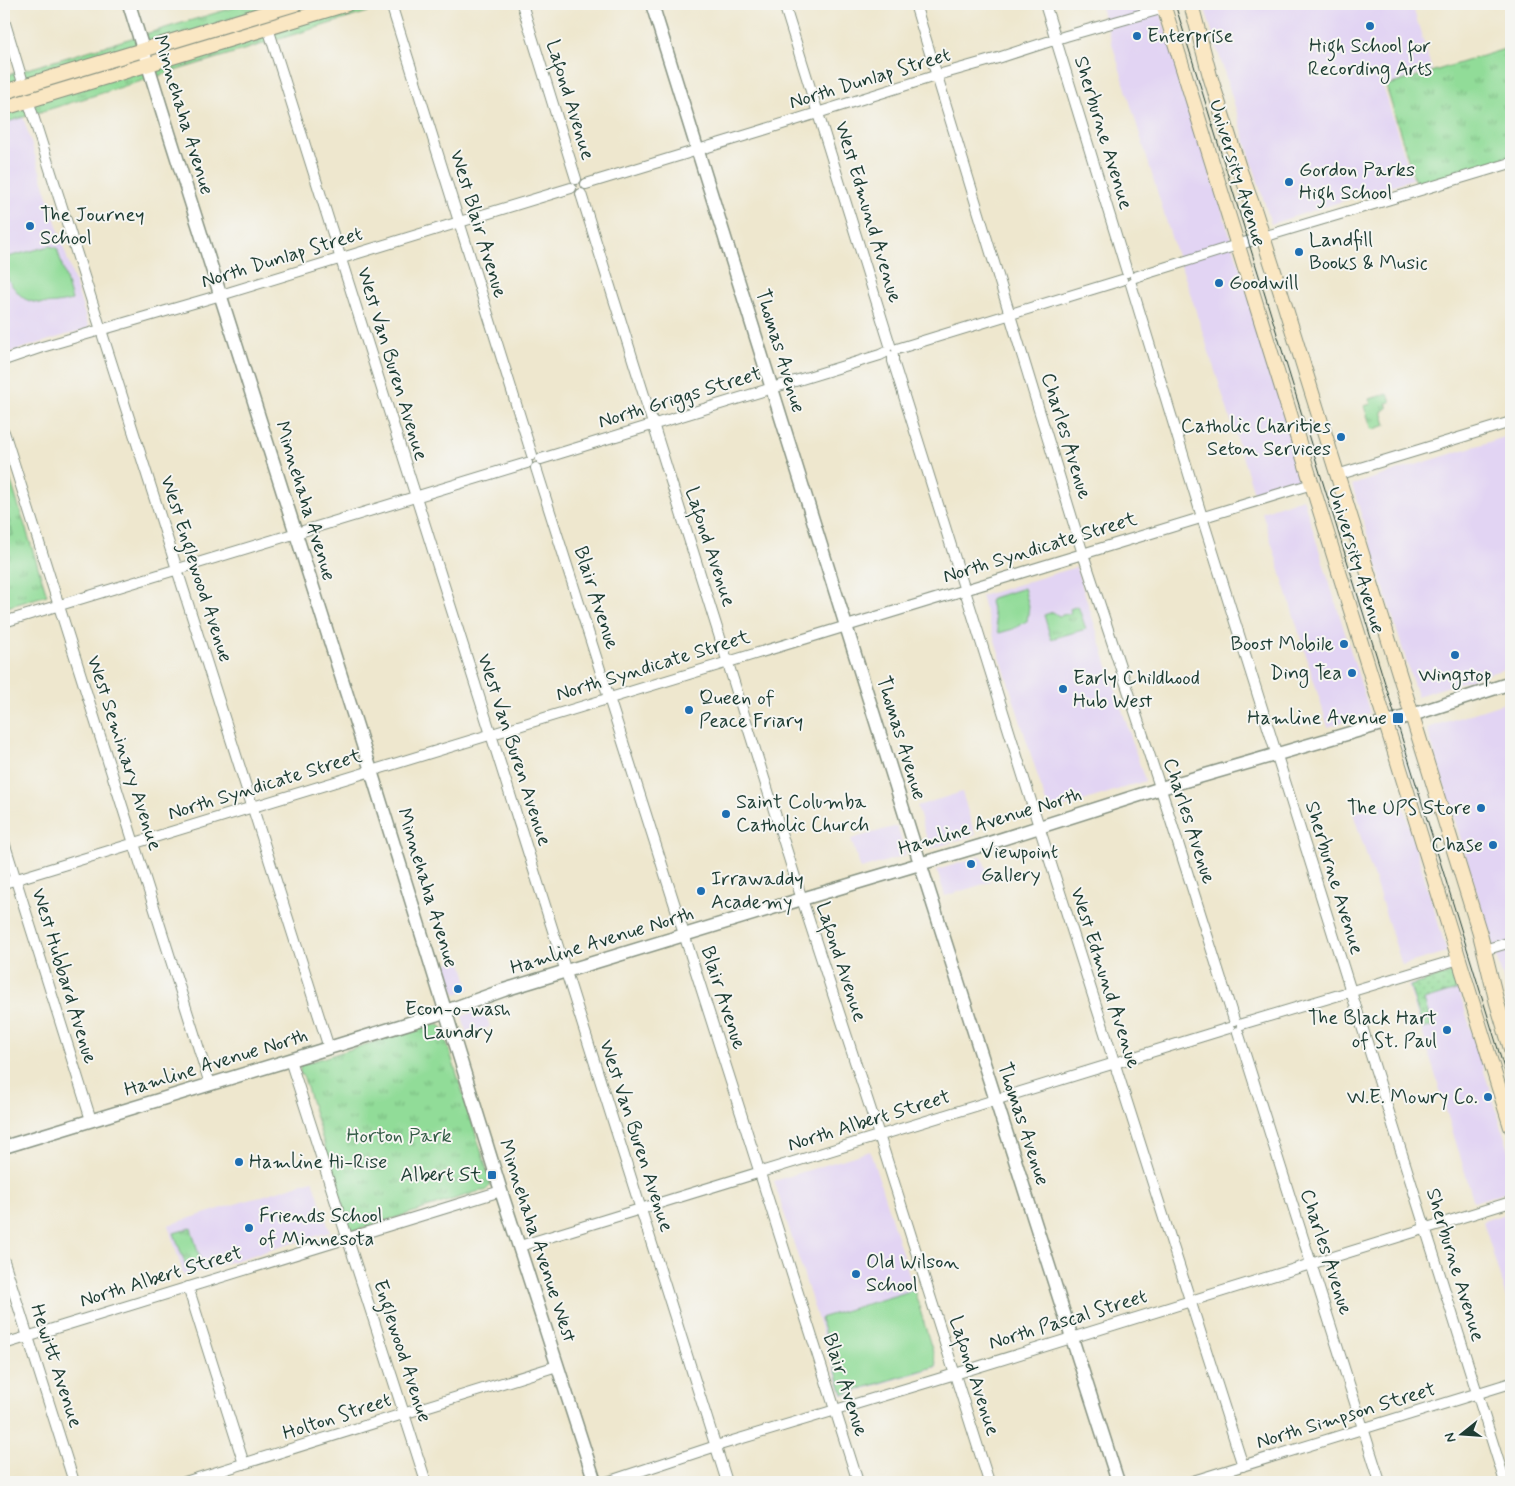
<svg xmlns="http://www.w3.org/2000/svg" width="1515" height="1486" font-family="Mynerve,sans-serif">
<defs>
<pattern id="grass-dots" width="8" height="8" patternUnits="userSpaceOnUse" patternTransform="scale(1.25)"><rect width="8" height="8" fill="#91dc98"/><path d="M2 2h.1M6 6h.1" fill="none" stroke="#76b47d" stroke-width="1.8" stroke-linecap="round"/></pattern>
<pattern id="park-tufts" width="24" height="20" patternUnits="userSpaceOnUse" patternTransform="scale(1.25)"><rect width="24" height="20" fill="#91dc98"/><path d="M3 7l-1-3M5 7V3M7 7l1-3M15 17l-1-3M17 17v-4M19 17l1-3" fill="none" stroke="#76b47d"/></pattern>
</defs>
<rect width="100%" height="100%" fill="#f6f6f2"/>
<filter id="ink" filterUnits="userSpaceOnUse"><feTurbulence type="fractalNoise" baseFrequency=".02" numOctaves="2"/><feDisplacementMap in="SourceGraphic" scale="10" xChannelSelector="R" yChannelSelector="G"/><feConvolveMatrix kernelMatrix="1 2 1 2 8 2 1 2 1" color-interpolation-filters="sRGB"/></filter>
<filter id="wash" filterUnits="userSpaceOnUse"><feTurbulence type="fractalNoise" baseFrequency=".0096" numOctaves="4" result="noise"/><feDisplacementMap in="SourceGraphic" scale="20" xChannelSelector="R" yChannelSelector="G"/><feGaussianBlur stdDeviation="1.12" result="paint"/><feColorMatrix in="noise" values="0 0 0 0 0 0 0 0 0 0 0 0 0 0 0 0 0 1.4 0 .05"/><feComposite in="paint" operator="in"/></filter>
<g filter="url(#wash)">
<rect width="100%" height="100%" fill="#eee7ce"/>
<!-- built -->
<path fill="#e2d4f3" d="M1100,4H1158L1306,480L1255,496L1184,274L1176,253Z
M1222,4H1412L1432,70L1383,86L1412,179L1271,224L1205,9Z
M23,117L89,328L4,354V123Z
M1511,435V667L1417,696L1352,485Z
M1303,498L1370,713L1328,727L1262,512Z
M1076,567L1145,781L1049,812L981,596Z
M1511,701V1005L1427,728Z
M962,792L975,835L930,849L917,806Z
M1401,799L1447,952L1402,965L1353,813Z
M897,826L906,855L861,869L851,839Z
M982,856L990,882L945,896L937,870Z
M461,959L470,989L455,994L445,964Z
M1453,972L1511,1157V1190L1474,1202L1408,985Z
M484,1009L490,1027L467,1034L462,1016Z
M870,1151L938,1367L842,1396L774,1181Z
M313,1180L330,1232L184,1276L168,1225Z
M1511,1212V1314L1483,1221Z"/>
<!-- grass -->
<path fill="url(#grass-dots)" stroke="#588c66" d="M1453,972L1459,989L1424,1000L1432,1026L1423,1029L1410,986Z"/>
<!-- park -->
<path fill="url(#park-tufts)" stroke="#588c66" d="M246,4H394L4,123V76Z
M1511,47V156L1416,185L1386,86Z
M1388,394L1391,402L1386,403L1388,408L1382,411L1386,425L1372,430L1364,406L1371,404L1369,399Z
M4,460L47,595L4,608Z
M1078,606L1086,629L1051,639L1044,615L1053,612L1059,616L1071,613L1070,609Z
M437,1024L442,1027L491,1182L490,1186L485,1191H480L354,1231L349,1226L304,1078L300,1073V1065L419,1028Z
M191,1228L201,1262L186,1266L174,1233Z"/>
<!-- garden -->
<path fill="#91dc98" stroke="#588c66" d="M50,246L57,248L72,300C56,304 40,306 25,299C21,297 17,291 14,288C6,279 4,270 4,258Z
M4,502L13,535L4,538Z
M1024,588L1029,606L1027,621L1013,629L999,633L990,602L992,598Z
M914,1290L937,1366L843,1394L820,1318Z"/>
</g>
<g filter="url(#ink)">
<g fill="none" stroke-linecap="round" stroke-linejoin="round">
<!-- minor casing -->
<g stroke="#869281" stroke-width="12">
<path id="minor" d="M391,4L532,455
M522,4L576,179
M784,4L890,345
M915,4L1083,554L1164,799L1234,1020
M1045,4L1127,272
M4,20L24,86
M268,28L727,1482
M28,100L329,1048
M586,184L757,132L938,75L998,58L1066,36L1164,8
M581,194L799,890L879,1135L989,1482
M1135,277L1263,237L1511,163
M1131,284L1202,517L1505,1482
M897,349L1122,280
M893,356V361L1036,817L1243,1466
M4,360L42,347L221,295L571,188
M4,432L210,1084
M541,459L880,355L886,352
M536,468L858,1482
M1337,475L1511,422
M4,622L527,463
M4,842L91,1120
M4,883L1312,484
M1484,950L1511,942
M1242,1024L1459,959
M1238,1032L1380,1482
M290,1060L426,1482
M520,1246L1229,1028
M4,1261L74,1482
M188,1287L244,1464
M4,1344L501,1191
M185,1482L557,1366
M607,1482L716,1446L955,1374L1511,1202
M1190,1482L1511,1383"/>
</g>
<!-- tertiary casing -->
<g stroke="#869281" stroke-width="15">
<path id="tertiary" d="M129,4L169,133L368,761L501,1191L595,1482
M652,4L920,863L1118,1482
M4,1147L290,1060L435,1015L504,990L792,902L980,846L1171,785L1412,715L1511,683"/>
</g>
<!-- secondary casing -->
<g stroke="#869281" stroke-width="16">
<path id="secondary" d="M1163,4L1511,1127
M1191,4L1210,76L1239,168L1255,212L1280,290L1480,934L1497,1003L1511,1049
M4,92L295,4
M4,108L347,4"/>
</g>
<!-- minor -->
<use href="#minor" stroke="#fff" stroke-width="10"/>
<!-- tertiary -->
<use href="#tertiary" stroke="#fff" stroke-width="12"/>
<!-- secondary -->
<use href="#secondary" stroke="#fae7c3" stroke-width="14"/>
<!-- tram -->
<path stroke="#1f3d34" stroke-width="1" d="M1175,4L1511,1091"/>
</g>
</g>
<!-- markers -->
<g fill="#1f6fb2" stroke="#f6f6f2" stroke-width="2">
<circle cx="1370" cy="26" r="5"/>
<circle cx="1137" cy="36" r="5"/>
<circle cx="1289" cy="182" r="5"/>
<circle cx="30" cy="226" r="5"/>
<circle cx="1299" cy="252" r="5"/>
<circle cx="1219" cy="283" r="5"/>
<circle cx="1341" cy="437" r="5"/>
<circle cx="1344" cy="644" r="5"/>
<circle cx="1455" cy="655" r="5"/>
<circle cx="1352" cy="673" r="5"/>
<circle cx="1063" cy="689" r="5"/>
<circle cx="689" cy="710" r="5"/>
<rect x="1392" y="712" width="12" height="12" rx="2.5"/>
<circle cx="1481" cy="808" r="5"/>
<circle cx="726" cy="814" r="5"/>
<circle cx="1493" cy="845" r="5"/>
<circle cx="971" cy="864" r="5"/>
<circle cx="701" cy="891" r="5"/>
<circle cx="458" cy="989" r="5"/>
<circle cx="1447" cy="1030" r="5"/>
<circle cx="1488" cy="1097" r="5"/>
<circle cx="239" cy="1162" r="5"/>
<rect x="487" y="1170" width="10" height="10" rx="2.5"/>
<circle cx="249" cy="1228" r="5"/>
<circle cx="856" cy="1274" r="5"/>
</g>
<g text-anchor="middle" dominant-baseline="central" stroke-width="4" stroke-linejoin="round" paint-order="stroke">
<!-- poi labels -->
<g font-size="20" fill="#1f3d34" stroke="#f6f6f2" text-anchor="start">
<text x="1147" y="36">Enterprise</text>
<text x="1370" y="46" text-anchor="middle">High School for<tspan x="1370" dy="23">Recording Arts</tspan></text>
<text x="1299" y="170">Gordon Parks<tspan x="1299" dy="23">High School</tspan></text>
<text x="40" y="215">The Journey<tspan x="40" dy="23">School</tspan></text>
<text x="1309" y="240">Landfill<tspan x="1309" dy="23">Books &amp; Music</tspan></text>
<text x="1229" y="283">Goodwill</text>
<text x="1331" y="426" text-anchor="end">Catholic Charities<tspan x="1331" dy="23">Seton Services</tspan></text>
<text x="1334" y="644" text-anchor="end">Boost Mobile</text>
<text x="1342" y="673" text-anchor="end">Ding Tea</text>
<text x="1455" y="675" text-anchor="middle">Wingstop</text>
<text x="1073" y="678">Early Childhood<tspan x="1073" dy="23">Hub West</tspan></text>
<text x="699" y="698">Queen of<tspan x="699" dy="23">Peace Friary</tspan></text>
<text x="1387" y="718" text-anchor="end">Hamline Avenue</text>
<text x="736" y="802">Saint Columba<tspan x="736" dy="23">Catholic Church</tspan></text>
<text x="1471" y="808" text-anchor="end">The UPS Store</text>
<text x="1483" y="845" text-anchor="end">Chase</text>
<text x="981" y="852">Viewpoint<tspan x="981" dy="23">Gallery</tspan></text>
<text x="711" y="879">Irrawaddy<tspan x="711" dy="23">Academy</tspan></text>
<text x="458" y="1009" text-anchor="middle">Econ-o-wash<tspan x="458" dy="23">Laundry</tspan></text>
<text x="1437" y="1018" text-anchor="end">The Black Hart<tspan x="1437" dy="23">of St. Paul</tspan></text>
<text x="1478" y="1097" text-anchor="end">W.E. Mowry Co.</text>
<text x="249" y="1162">Hamline Hi-Rise</text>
<text x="482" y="1175" text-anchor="end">Albert St</text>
<text x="259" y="1216">Friends School<tspan x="259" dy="23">of Minnesota</tspan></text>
<text x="866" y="1262">Old Wilson<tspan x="866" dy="23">School</tspan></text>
</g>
<!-- street labels -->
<g font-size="20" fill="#1f3d34" stroke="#f6f6f2">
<text transform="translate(870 79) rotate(-17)">North Dunlap Street</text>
<text transform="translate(570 100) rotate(73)">Lafond Avenue</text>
<text transform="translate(183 115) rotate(73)">Minnehaha Avenue</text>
<text transform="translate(1103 133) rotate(73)">Sherburne Avenue</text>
<text transform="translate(1237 173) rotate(73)">University Avenue</text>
<text transform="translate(868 212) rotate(73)">West Edmund Avenue</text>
<text transform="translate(478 224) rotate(73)">West Blair Avenue</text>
<text transform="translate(282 258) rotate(-17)">North Dunlap Street</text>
<text transform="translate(780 351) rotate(73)">Thomas Avenue</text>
<text transform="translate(392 364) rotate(73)">West Van Buren Avenue</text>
<text transform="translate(680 398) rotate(-17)">North Griggs Street</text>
<text transform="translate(1066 436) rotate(73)">Charles Avenue</text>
<text transform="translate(305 501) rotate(73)">Minnehaha Avenue</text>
<text transform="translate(710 547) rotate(72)">Lafond Avenue</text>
<text transform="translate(1040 548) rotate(-17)">North Syndicate Street</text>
<text transform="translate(1356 560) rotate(73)">University Avenue</text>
<text transform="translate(196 569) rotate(72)">West Englewood Avenue</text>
<text transform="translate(596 598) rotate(72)">Blair Avenue</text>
<text transform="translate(653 666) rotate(-17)">North Syndicate Street</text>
<text transform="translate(901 738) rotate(73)">Thomas Avenue</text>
<text transform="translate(514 750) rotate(72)">West Van Buren Avenue</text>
<text transform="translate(124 753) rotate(72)">West Seminary Avenue</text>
<text transform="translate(265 785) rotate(-17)">North Syndicate Street</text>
<text transform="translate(1189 821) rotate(72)">Charles Avenue</text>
<text transform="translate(990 822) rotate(-17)">Hamline Avenue North</text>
<text transform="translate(1334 878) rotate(73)">Sherburne Avenue</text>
<text transform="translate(427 888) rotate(73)">Minnehaha Avenue</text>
<text transform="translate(602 941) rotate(-17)">Hamline Avenue North</text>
<text transform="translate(841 962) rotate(72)">Lafond Avenue</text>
<text transform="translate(64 976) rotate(73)">West Hubbard Avenue</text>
<text transform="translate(1105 978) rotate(72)">West Edmund Avenue</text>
<text transform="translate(723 998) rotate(72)">Blair Avenue</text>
<text transform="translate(216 1063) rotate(-17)">Hamline Avenue North</text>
<text transform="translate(869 1121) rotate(-17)">North Albert Street</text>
<text transform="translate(1023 1124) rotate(72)">Thomas Avenue</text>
<text transform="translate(636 1136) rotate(72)">West Van Buren Avenue</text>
<text transform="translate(537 1241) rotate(72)">Minnehaha Avenue West</text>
<text transform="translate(1326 1252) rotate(72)">Charles Avenue</text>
<text transform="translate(1455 1265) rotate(73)">Sherburne Avenue</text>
<text transform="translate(161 1277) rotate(-17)">North Albert Street</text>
<text transform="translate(1068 1320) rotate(-17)">North Pascal Street</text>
<text transform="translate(402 1351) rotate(72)">Englewood Avenue</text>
<text transform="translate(56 1366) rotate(72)">Hewitt Avenue</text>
<text transform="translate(974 1376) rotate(72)">Lafond Avenue</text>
<text transform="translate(845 1385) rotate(72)">Blair Avenue</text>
<text transform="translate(1346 1416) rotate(-17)">North Simpson Street</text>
<text transform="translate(337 1417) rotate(-18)">Holton Street</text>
</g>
<!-- park labels -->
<g font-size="20" fill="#365d48" stroke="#f6f6f2">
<text x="399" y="1136">Horton Park</text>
</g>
</g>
<!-- margin -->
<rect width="1515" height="1486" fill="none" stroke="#f6f6f2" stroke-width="20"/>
<!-- north arrow -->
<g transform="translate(1462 1434) rotate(253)" stroke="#f6f6f2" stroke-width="4" paint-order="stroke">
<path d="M0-4L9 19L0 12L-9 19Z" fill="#1f3d34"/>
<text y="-8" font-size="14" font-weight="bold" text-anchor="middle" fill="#1f3d34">N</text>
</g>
</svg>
